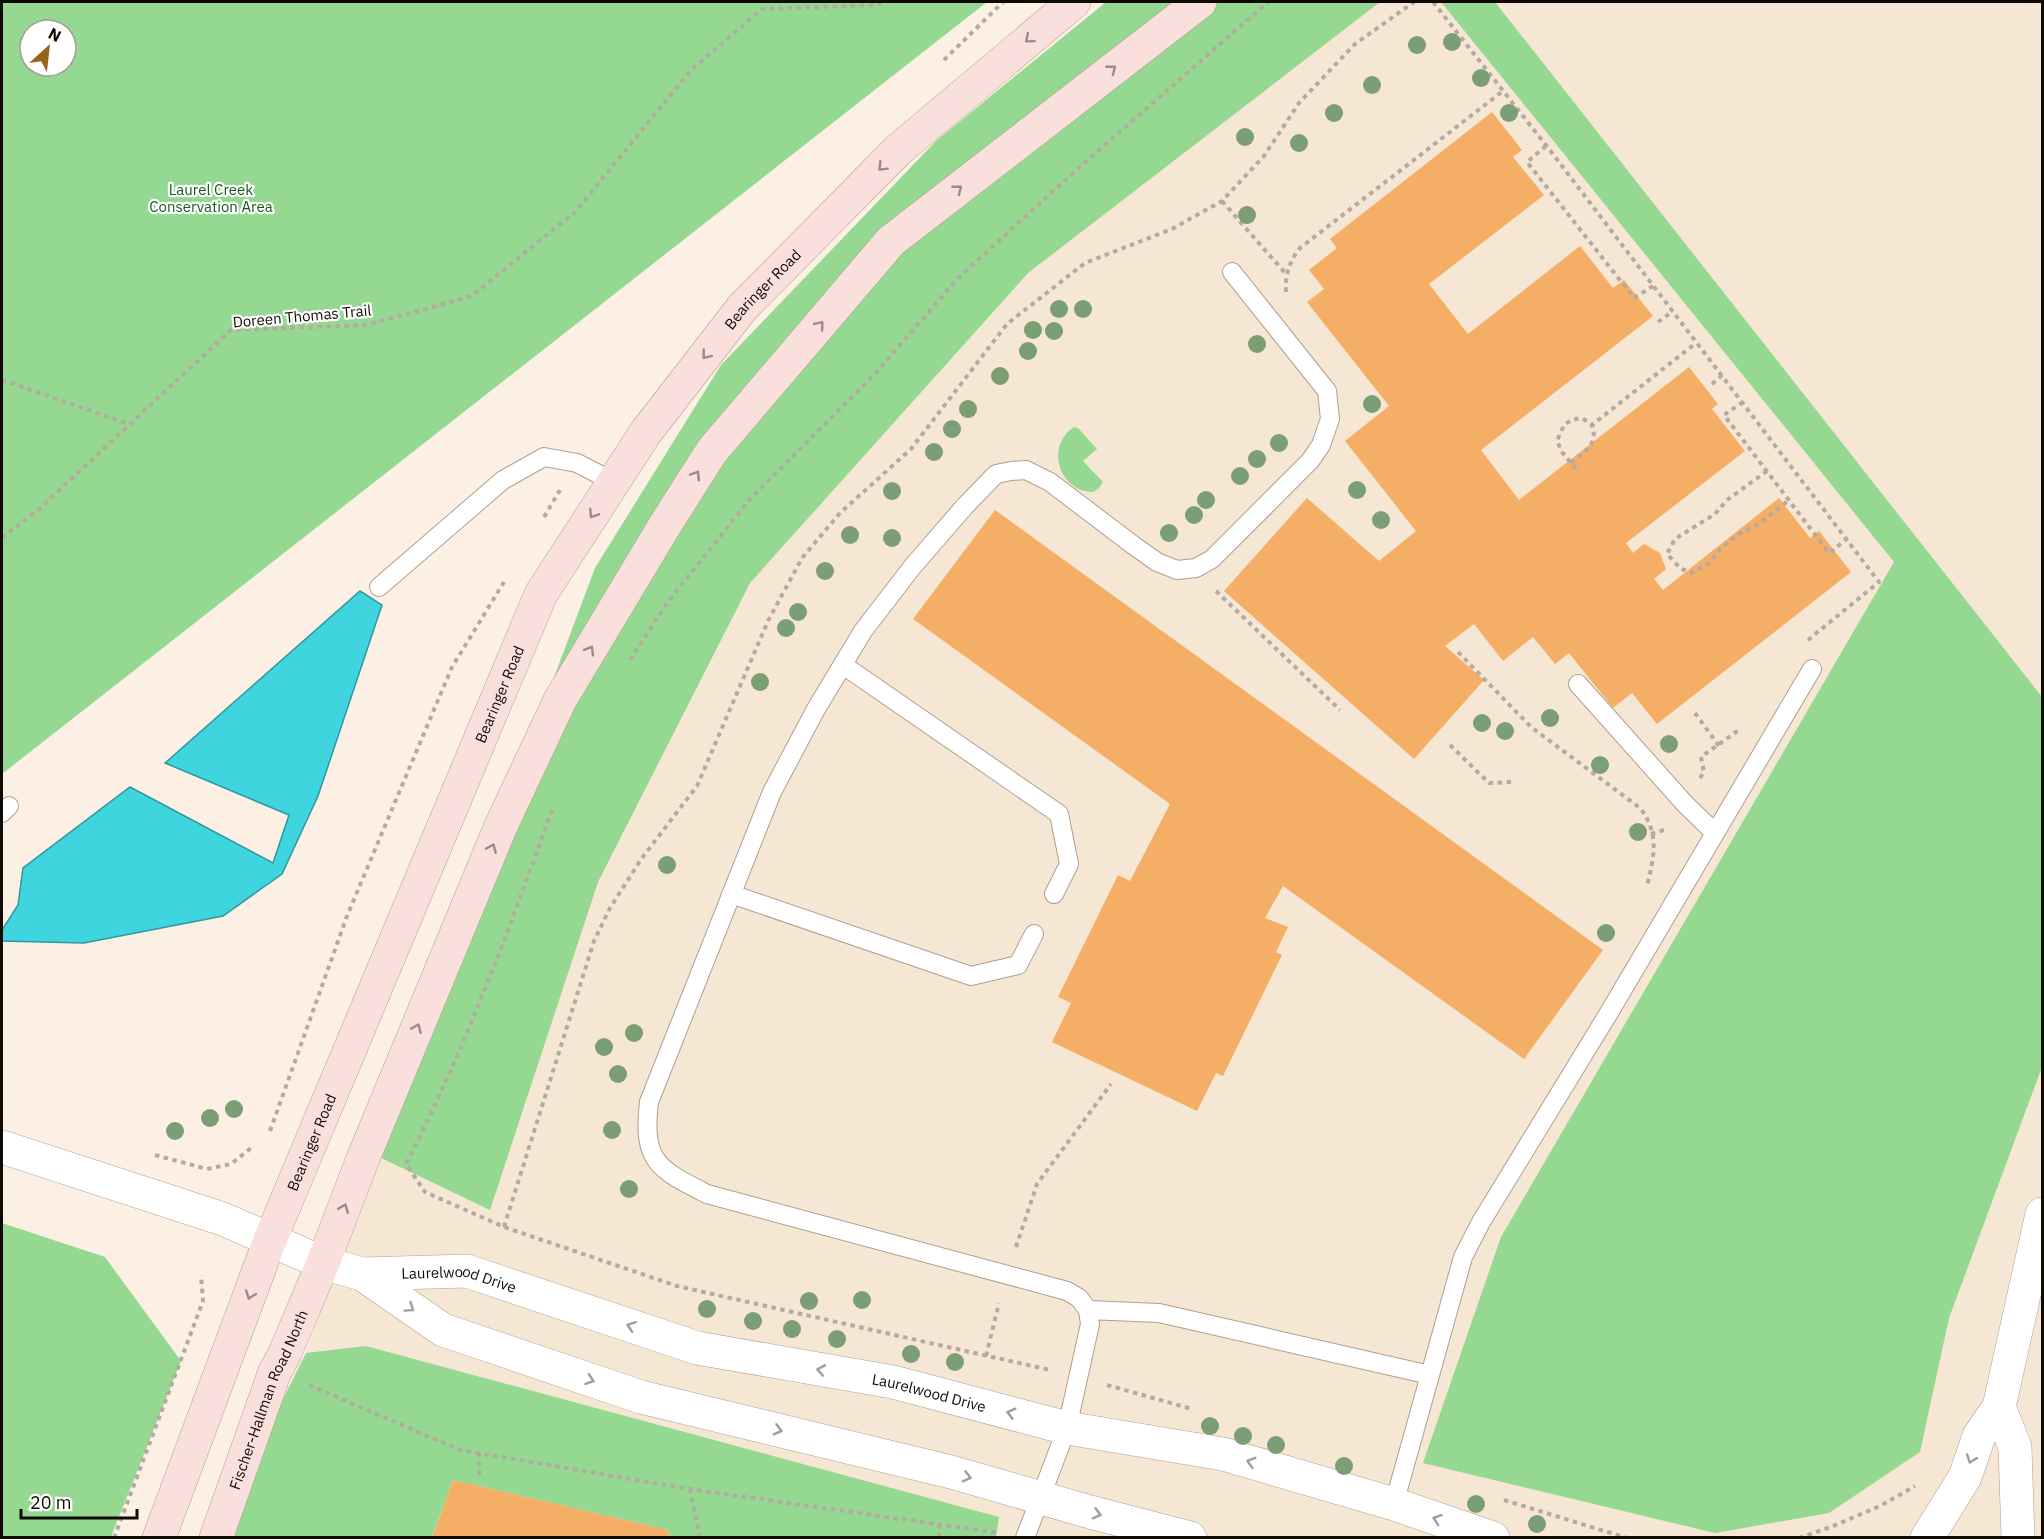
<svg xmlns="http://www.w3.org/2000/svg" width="2044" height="1539" font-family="'IBM Plex Sans',sans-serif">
<rect width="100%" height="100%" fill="#fcf0e5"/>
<!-- education -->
<path fill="#f6e6d4" d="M1106,2H2042V1537L229,1538L275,1415L306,1353L375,1155L595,568L721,365L937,140Z"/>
<!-- green -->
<path fill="#94d892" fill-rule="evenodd" d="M2,2H987L2,774ZM30,30H66V66H30Z
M1106,2H1380L1028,273L750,583L598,882L490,1210L375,1155L595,568L721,365L937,140Z
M1441,2H1495L2042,697V1067L1949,1318L1920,1452L1829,1513L1715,1533L1423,1463L1501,1237L1894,562Z
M1074,427L1078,428L1097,449L1083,461L1103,482L1099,488L1093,492C1060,492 1044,447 1074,427Z
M2,1223L105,1257L181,1361L111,1537H2Z
M366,1346L999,1517L996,1537H670L668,1530L453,1480L432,1537L229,1538L275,1415L306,1353Z"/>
<!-- water -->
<path fill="#3ed5df" stroke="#30989e" stroke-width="1.5" d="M360,591L382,605L318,796L282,874L223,916L84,943L2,941V930L18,905L23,868L130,787L273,863L289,815L165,763Z"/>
<!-- building -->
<path fill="#f5ae65" d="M1492,112L1522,150L1513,157L1544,195L1429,284L1468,334L1580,246L1613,288L1624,280L1653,316L1481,450L1519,500L1689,367L1718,404L1712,409L1745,451L1626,543L1633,553L1644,544L1660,553L1666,569L1654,579L1663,590L1779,498L1810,538L1819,531L1851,572L1657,724L1632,693L1613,708L1569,653L1555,664L1533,637L1503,661L1474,624L1445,646L1484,680L1414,759L1224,591L1307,498L1379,561L1416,531L1345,441L1389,406L1307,302L1324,289L1309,270L1337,248L1330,239Z
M995,510L1603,950L1524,1059L1283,886L1265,918L1288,927L1276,952L1282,955L1223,1076L1216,1073L1197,1111L1052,1042L1071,1003L1058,997L1118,875L1130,881L1170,804L913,619Z
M453,1480L668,1530L670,1538H432Z"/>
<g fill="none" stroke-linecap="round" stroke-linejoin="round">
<!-- service casing -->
<g stroke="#b19f8e" stroke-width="20">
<path id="service" d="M379,587L503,480L544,457L577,463L614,482
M843,665L1059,814L1069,864L1054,894
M1578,684L1685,804L1715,833
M2,813L9,806
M731,894L971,976L1018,965L1034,934
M1088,1310L1159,1313L1430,1375
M1394,1504L1463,1257L1481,1222L1610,1011L1812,669
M1025,1538L1067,1428L1090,1324L1088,1310L1079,1298L1067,1291L707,1194C658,1169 642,1162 649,1102L772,792L816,709L863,631L913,566L965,506L996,474L1011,471L1026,470L1050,482L1133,545L1157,562L1177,570L1196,568L1212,559L1310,461L1321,445L1330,419L1327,391L1232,272"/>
</g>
<!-- minor casing -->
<g stroke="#b19f8e" stroke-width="34">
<path id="minor" d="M1999,1407L2015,1447L2018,1538
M1927,1538L1965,1477L1979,1436L1999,1407L2042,1214"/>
</g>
<!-- tertiary casing -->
<g stroke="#b19f8e" stroke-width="34">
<g id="tertiary">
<path d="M2,1147L223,1219L323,1263L362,1274L443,1330L641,1397L951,1472L1090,1512L1190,1538"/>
<path id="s1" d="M362,1274L467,1271L697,1348L893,1382L1067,1428L1223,1454L1394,1504L1493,1538"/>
</g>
</g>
<!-- secondary casing -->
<g stroke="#b19f8e" stroke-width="34">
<g id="secondary">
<path id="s2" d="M159,1538L270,1240L541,594L646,432L742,308L898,150L1074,2"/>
<path id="s3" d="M216,1538L274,1374L285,1353L323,1263L362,1161L500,828L560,700L665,525L712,451L891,241L1200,2"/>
</g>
</g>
<!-- path -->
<path stroke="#b4aaa0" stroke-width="4" stroke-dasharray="4.5 4.5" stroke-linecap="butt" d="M1433,2L1549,149L1879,582L1808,640
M944,60L1003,2
M1546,146L1527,162L1634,298L1653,286
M1222,201L1286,274
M1286,292C1285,275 1289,262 1300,248L1503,91
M1658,322L1673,311
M2,380L129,424
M1712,384L1722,375
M1743,402L1724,415L1829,553L1847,539
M1571,463C1584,452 1599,444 1592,425
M1576,469L1562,452L1557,441C1563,426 1565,420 1582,418L1592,425L1696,343
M1767,471L1727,500L1715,514L1675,539L1667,554L1680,568L1691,573L1709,563L1722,547L1739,534L1759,524L1789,500
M544,517L560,490
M2,538L40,508L231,330L366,325L472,296L576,211L691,70L762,9L876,5L884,2
M1216,591L1340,710
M1458,652L1531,727L1640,808C1660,833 1654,858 1647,886
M630,660L667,603L750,499L875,374L958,278L1082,165L1268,2
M1695,713L1719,746
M1450,745L1489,783L1513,782
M1700,778L1704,772L1701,757L1740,729
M552,810C509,930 464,1051 406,1164L425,1192L504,1227L677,1286L1050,1370
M1651,834L1667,829
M270,1131L347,916L452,667L504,582
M155,1155L207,1169L231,1164L251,1148
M504,1227L594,941L610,908L642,858L697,786L768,621L802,558L840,513L911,449L1007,324L1085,263L1172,229L1222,201L1264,156L1299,103L1355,44L1414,2
M1016,1247L1037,1184L1111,1084
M986,1356L999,1303
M309,1385L460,1450L690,1489L999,1533
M1107,1385L1192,1409
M479,1475V1453
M690,1489L700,1538
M1504,1500L1627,1538
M939,1524V1538
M114,1538L203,1301L201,1275
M1799,1538L1831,1527L1880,1506L1915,1486"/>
<!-- service -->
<use href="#service" stroke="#fff" stroke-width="18"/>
<!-- minor -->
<use href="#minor" stroke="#fff" stroke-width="33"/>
<!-- tertiary -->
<use href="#tertiary" stroke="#fff" stroke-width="33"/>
<!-- secondary -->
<use href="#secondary" stroke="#fae0dc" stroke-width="33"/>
</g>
<!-- trees -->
<g fill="#7c9e74">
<circle cx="1452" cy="42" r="9"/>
<circle cx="1417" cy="45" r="9"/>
<circle cx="1481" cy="78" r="9"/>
<circle cx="1372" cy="85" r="9"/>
<circle cx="1334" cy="113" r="9"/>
<circle cx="1509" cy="113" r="9"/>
<circle cx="1245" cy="137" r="9"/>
<circle cx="1299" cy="143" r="9"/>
<circle cx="1247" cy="215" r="9"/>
<circle cx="1059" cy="309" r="9"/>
<circle cx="1083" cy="309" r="9"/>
<circle cx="1033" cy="330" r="9"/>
<circle cx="1054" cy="331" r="9"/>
<circle cx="1257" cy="344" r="9"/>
<circle cx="1028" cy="351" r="9"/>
<circle cx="1000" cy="376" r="9"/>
<circle cx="1372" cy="404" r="9"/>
<circle cx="968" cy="409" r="9"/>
<circle cx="952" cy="429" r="9"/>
<circle cx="1279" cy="443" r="9"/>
<circle cx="934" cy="452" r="9"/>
<circle cx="1257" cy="459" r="9"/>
<circle cx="1240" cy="476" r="9"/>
<circle cx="1357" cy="490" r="9"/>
<circle cx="892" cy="491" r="9"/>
<circle cx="1206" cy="500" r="9"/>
<circle cx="1194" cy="515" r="9"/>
<circle cx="1381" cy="520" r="9"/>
<circle cx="1169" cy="533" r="9"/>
<circle cx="850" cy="535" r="9"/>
<circle cx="892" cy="538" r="9"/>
<circle cx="825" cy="571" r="9"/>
<circle cx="798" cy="612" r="9"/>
<circle cx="786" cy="628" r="9"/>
<circle cx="760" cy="682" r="9"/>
<circle cx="1550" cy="718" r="9"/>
<circle cx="1482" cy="723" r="9"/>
<circle cx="1505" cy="731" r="9"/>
<circle cx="1669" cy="744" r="9"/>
<circle cx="1600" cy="765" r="9"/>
<circle cx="1638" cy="832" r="9"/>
<circle cx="667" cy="865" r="9"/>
<circle cx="1606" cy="933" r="9"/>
<circle cx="634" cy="1033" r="9"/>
<circle cx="604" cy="1047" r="9"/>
<circle cx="618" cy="1074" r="9"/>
<circle cx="234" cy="1109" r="9"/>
<circle cx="210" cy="1118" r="9"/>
<circle cx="612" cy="1130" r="9"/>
<circle cx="175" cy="1131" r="9"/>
<circle cx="629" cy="1189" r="9"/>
<circle cx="862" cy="1300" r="9"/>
<circle cx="809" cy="1301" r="9"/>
<circle cx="707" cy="1309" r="9"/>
<circle cx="753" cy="1321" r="9"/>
<circle cx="792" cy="1329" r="9"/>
<circle cx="837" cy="1339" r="9"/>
<circle cx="911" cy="1354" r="9"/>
<circle cx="955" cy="1362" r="9"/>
<circle cx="1210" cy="1426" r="9"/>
<circle cx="1243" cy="1436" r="9"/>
<circle cx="1276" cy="1445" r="9"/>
<circle cx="1344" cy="1466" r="9"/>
<circle cx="1476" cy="1504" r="9"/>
<circle cx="1537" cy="1524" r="9"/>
</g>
<!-- one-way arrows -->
<defs><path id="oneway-chevron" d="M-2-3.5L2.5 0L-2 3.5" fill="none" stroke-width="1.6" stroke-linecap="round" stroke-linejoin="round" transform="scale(1.5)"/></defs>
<g stroke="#9c8a86">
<use href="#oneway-chevron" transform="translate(1029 39) rotate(140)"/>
<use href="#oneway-chevron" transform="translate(1112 69) rotate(-38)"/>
<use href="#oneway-chevron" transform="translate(882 167) rotate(135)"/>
<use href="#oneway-chevron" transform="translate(958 189) rotate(-38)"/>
<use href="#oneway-chevron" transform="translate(820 325) rotate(-50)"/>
<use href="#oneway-chevron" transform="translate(706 355) rotate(128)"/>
<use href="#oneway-chevron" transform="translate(696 475) rotate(-57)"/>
<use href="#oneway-chevron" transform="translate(593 514) rotate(123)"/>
<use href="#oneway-chevron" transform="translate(590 650) rotate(-59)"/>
<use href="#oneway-chevron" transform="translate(492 848) rotate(-67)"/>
<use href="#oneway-chevron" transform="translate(417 1028) rotate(-67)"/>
<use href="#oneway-chevron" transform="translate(344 1208) rotate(-69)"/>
<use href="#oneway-chevron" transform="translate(250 1295) rotate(110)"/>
</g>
<g stroke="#9f9d9b">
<use href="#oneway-chevron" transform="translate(410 1308) rotate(35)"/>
<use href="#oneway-chevron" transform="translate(631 1326) rotate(-161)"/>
<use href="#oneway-chevron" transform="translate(821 1370) rotate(-170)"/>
<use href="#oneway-chevron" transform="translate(590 1380) rotate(19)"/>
<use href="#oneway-chevron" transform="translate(1011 1413) rotate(-165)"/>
<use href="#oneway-chevron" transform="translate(778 1430) rotate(14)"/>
<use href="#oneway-chevron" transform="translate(1971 1459) rotate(110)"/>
<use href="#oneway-chevron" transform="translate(1251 1462) rotate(-164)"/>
<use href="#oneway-chevron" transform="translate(967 1477) rotate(15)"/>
<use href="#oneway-chevron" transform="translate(1097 1514) rotate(15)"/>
<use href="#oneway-chevron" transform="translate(1437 1519) rotate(-161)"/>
</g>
<g text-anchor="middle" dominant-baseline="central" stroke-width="4.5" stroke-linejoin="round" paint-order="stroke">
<!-- park labels -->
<g font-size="15" fill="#145b17" stroke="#fff">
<text x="211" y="189">Laurel Creek<tspan x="211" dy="17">Conservation Area</tspan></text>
</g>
<!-- street labels -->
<g font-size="15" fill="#100a05" stroke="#fff">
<text stroke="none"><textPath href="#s2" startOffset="1396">Bearinger Road</textPath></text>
<text transform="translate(302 316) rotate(-5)">Doreen Thomas Trail</text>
<text stroke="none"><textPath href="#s2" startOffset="910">Bearinger Road</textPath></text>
<text stroke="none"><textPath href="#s2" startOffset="424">Bearinger Road</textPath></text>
<text stroke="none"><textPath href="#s1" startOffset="98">Laurelwood Drive</textPath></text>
<text stroke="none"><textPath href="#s1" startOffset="584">Laurelwood Drive</textPath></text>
<text stroke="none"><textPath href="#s3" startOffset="148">Fischer-Hallman Road North</textPath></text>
</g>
</g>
<!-- border -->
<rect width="2044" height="1539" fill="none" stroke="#100a05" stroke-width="6"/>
<!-- north arrow -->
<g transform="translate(48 48) rotate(27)"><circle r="28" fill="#ffffff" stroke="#9f9d9b" stroke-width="1.5"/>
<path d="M0-4.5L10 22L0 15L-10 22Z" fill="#9a631d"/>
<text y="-9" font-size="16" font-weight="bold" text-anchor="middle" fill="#100a05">N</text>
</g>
<!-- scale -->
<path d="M21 1509v9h116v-9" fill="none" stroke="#100a05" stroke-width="3"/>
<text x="30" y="1509" font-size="18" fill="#100a05" stroke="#ffffff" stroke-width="4.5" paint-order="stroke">20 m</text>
</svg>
